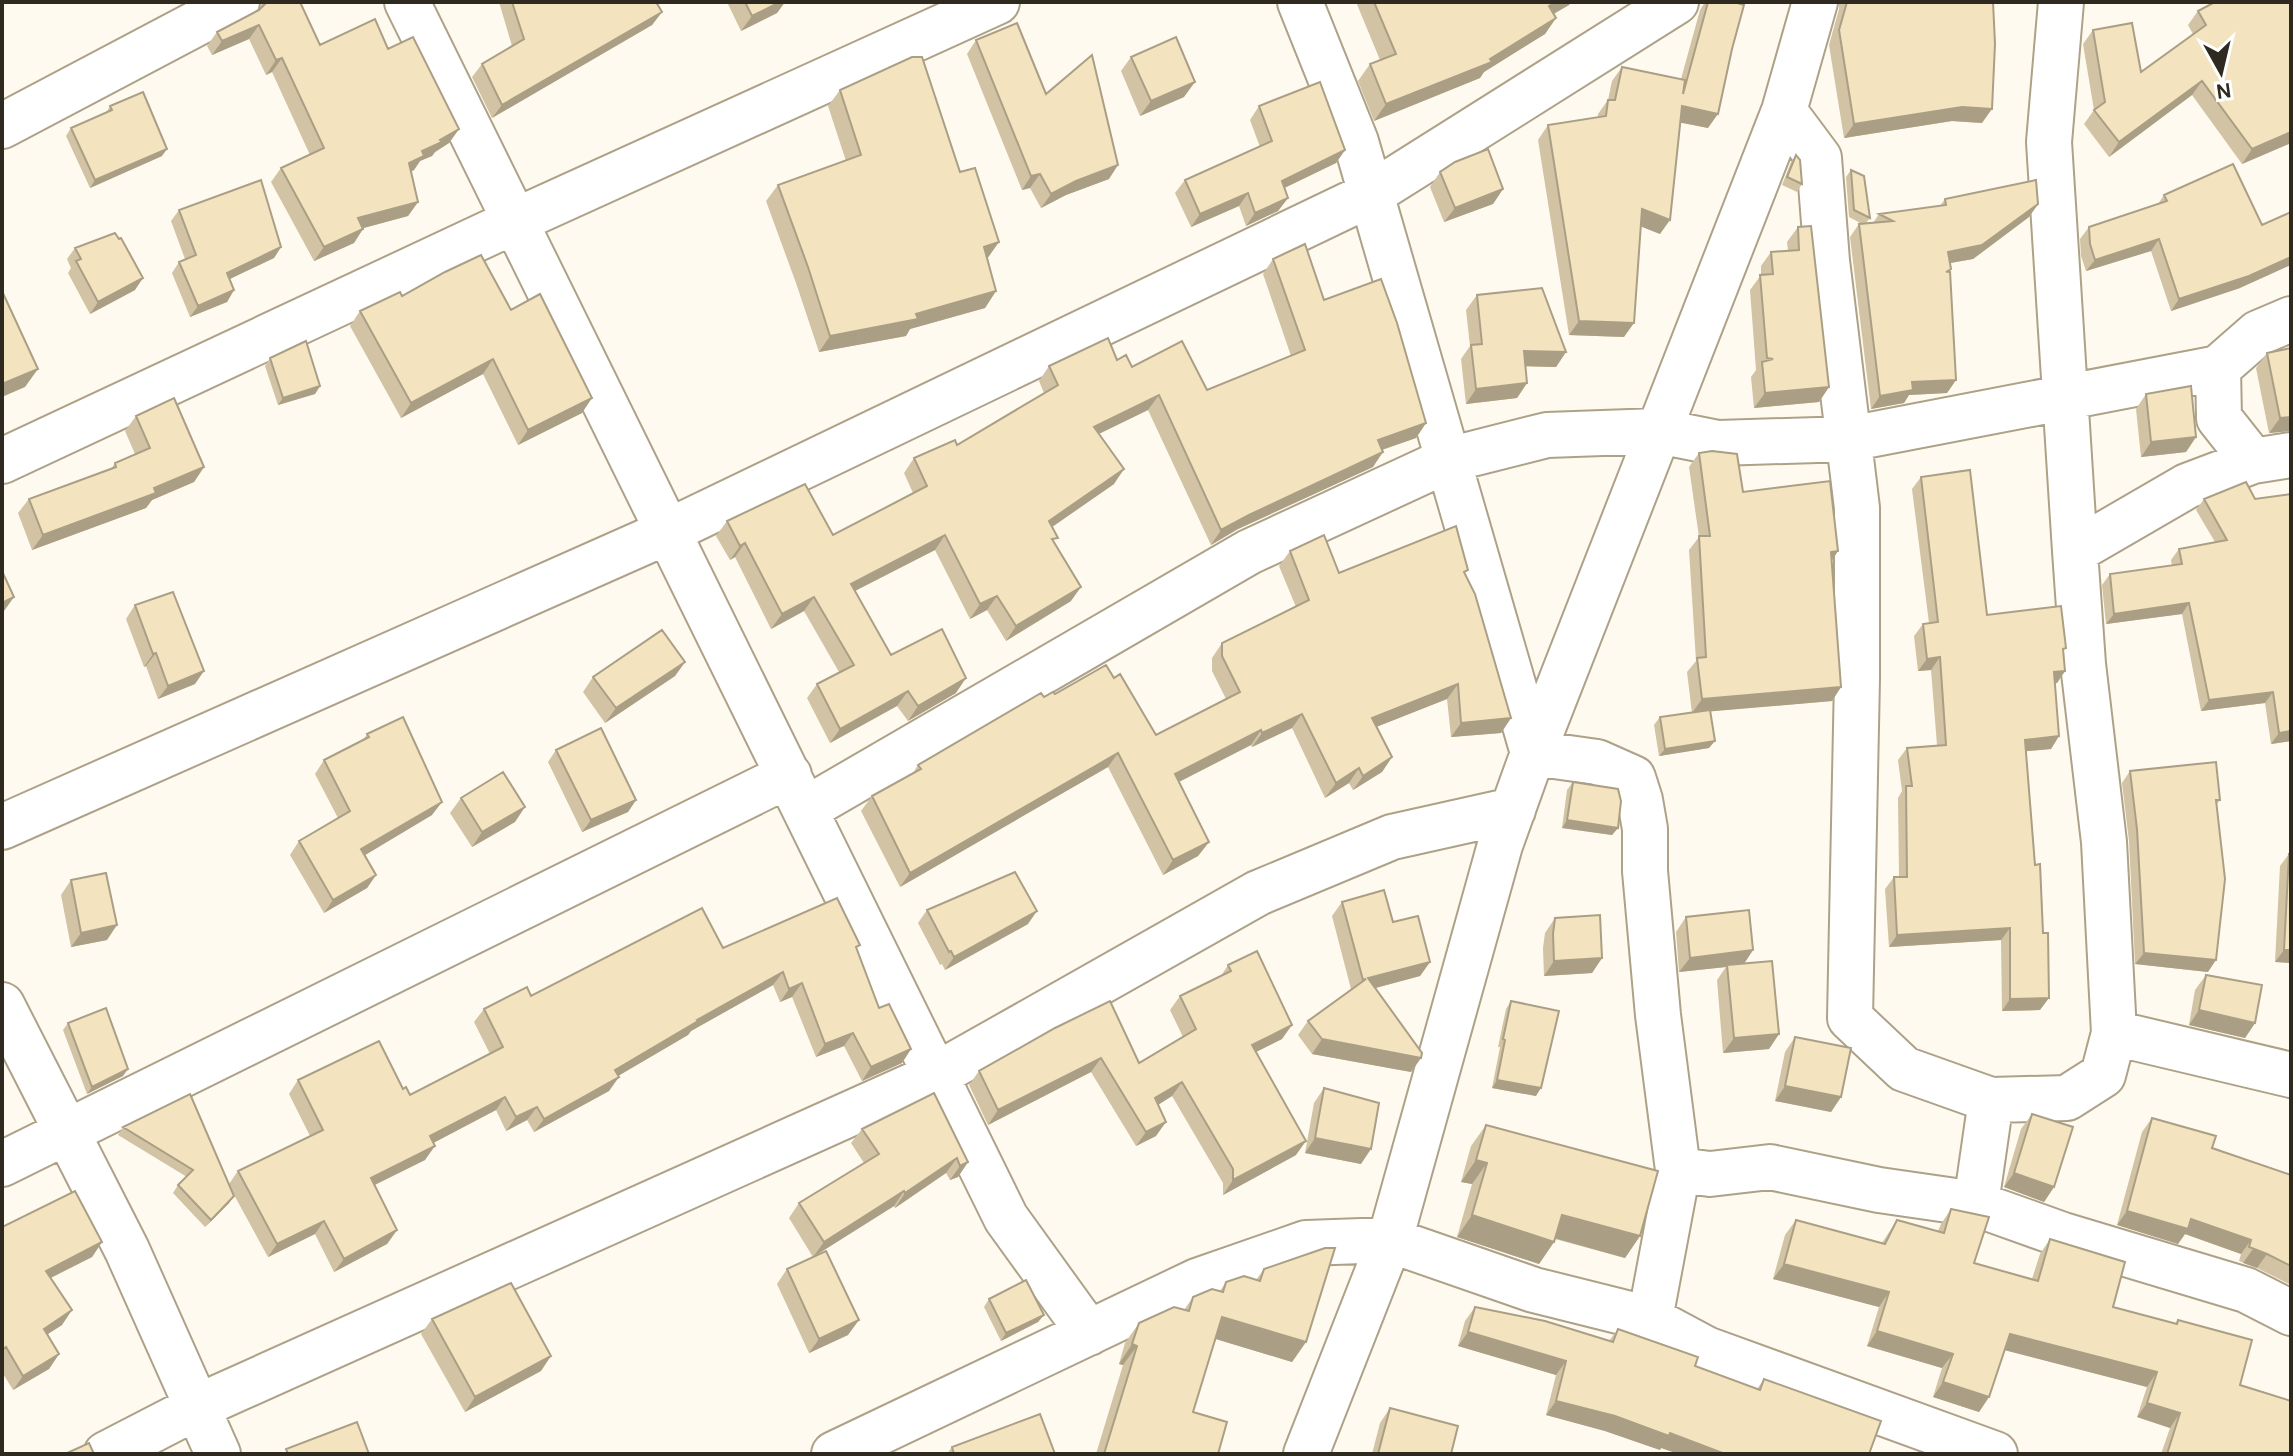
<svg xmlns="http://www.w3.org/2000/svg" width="2293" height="1456" font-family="Karla,sans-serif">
<rect width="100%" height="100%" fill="#fffaef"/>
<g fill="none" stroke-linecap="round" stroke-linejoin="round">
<!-- street casing -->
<g stroke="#ada288" stroke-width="48">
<path id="street" d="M407,2L1006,1218L1089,1333
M1300,2L1356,142L1533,753L1597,762L1633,778L1640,800L1645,829V871L1658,1015L1678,1170L1650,1319
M2061,2L2049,142L2075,551L2187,486L2253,461L2291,455
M1784,111L1819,158L1827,261L1857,508V679L1850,1018L1904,1069L1991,1100L2067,1098L2103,1075L2114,1033L2291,1075
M2,126L237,2
M2,461L515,221L997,2
M2253,461L2219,418L2218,368L2258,333L2291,319
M2075,551L2083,664L2104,842L2114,1033
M806,809L1249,552L1448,460L1547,435L1658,431L1718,443L1849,439L2218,368
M2,827L667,532L1371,194L1676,2
M2,1005L127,1250L218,1454
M2,1164L789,775
M1678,1170L1710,1174L1770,1167L1879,1190L1976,1204L2063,1235L2246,1290L2291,1313
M1976,1204L1991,1100
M106,1454L197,1407L936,1075L1258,893L1392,837L1513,810
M834,1454L1197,1281L1306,1243L1390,1240L1534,1290L1650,1319L1706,1349L1995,1454
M1306,1454L1390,1240L1500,845L1533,753L1784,111L1815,2"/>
</g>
<!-- street -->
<use href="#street" stroke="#fff" stroke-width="44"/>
</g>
<!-- wall -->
<path fill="#d1c3a3" d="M262,2H300L320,45L388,49L459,129L449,143L435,152L432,156L420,161L414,170L411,172L418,202L408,216L363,228L354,243L314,261L271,182L281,168L310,155L272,72L266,75L249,39L212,55L207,46L217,32L260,8Z
M499,2H656L662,12L652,25L492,118L472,77L482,64L512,46Z
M727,2H785L777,13L741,31Z
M1356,2H1571L1569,5L1554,14L1556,18L1545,34L1484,72L1480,78L1374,121L1358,81L1370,64L1380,60Z
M1705,2H1734L1708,128L1680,122L1660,234L1641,226L1624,337L1569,335L1538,140L1548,125L1598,117V114L1608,100L1612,81L1622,67L1681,79L1700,10Z
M1839,2H1993L1982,123L1952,121L1844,138L1829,45L1839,9Z
M2291,2V143L2242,164L2192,95L2109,157L2084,124L2094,110L2083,44L2093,30L2141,72L2193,34L2188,25L2198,11Z
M976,40L1046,94L1109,179L1066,195L1041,208L1030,188L1022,190L967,54Z
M1131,57L1184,97L1140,116L1121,71Z
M840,90L987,258L996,291L985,308L910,329L906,336L819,352L796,283L766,201L778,185L846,161L828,106Z
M110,106L162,156L90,188L66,136L71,128L106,113Z
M1259,106L1345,150L1336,163L1284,188L1288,198L1278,211L1246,226L1239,206L1191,227L1175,193L1185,180L1260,147L1250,120Z
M1796,155L1802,184L1797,192L1782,185L1791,162Z
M1851,170L1870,218L1866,223H1873L1879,214L1940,206L1945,199L2038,204L2029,217L1973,259L1950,263L1951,269L1949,271L1956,380L1947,393L1909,395L1904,403L1871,409L1850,237L1859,224H1862L1849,217L1846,177Z
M1440,172L1503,189L1493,204L1444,222L1430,187Z
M2164,195L2240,288L2171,311L2151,251L2086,271L2081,256L2080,239L2089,227L2158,204Z
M179,210L281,247L274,258L230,279L234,290L227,302L190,317L172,273L179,262L185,259L171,221Z
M1798,227L1829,387L1819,402L1754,408L1751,377L1756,370L1750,290L1761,275V266L1771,252L1788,250L1787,242Z
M75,248L135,290L90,314L68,273L71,268L67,259Z
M1273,259L1324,300L1426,423L1416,438L1382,450L1373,467L1238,529L1211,545L1148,410L1099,434L1114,484L1052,527L1054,543L1071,601L1006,641L987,610L970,619L935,550L855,591L891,655L956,693L908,721L897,706L830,743L807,698L817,684L839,672L804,611L771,629L735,557L730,560L716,536L727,521L833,535L913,493L904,473L914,458L957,445L1044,393L1039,381L1049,366L1117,360L1132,367L1207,390L1291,356L1263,274Z
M1477,295L1566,352L1556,367L1525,366L1527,383L1517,398L1466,404L1461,359L1470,346L1466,310Z
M402,296L511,310L582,413L518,445L483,374L401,418L350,326L360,311Z
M2291,348V431L2269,433L2256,368L2267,353Z
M270,358L320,386L315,394L278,405L265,366Z
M2146,394L2196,437L2186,452L2141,457L2136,409Z
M136,416L204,467L194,482L152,500L146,508L32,550L18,513L29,499L111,469L115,463L135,454L125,431Z
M1699,453L1743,492L1838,551L1832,560L1841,687L1832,701L1710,711L1709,748L1659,756L1654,725L1660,717L1692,713L1687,672L1696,661L1689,550L1699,537L1689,467Z
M1921,477L1987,615L2064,652L2065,671L2057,683H2055L2059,736L2051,749L2026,751L2040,1010L2002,1011L2001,940L1889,947L1885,889L1894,877H1899L1898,798L1902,791L1898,760L1907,748L1937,745L1931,670L1918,671L1914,636L1923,624L1929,623L1912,489Z
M2291,494V741L2271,744L2265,703L2201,711L2182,614L2106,624L2102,585L2110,574L2172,566L2171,560L2179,549L2215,542L2196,510L2204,499H2255Z
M1290,551L1339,573L1465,574L1511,718L1501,733L1451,737L1447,699L1376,727L1392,757L1382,772L1353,790L1349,783L1325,798L1292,728L1252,747L1251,745L1179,782L1209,842L1198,856L1163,875L1108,767L900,887L861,811L872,796L913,773L918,765L1044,697L1114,678L1156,735L1226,699L1212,671V658L1222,643L1296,607L1279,566Z
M135,605L195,684L158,699L146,666L144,667L126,619Z
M685,662L675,676L605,723L583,692L593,677Z
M367,734L432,815L364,855L376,875L367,888L324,913L290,855L299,841L338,818L315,774L324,760L363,740Z
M556,750L636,800L628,812L582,832L548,762Z
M2130,771L2220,800L2216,805L2208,972L2135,964L2129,841L2122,783Z
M1573,782L1618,828L1612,835L1562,828L1567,790Z
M461,798L515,822L472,847L450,813Z
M2289,854L2291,963L2275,962L2280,866Z
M71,880L107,940L71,947L61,895Z
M1342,902L1393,922L1430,962L1420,976L1375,988L1421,1058L1411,1072L1312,1054L1298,1035L1308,1021L1351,989L1332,916Z
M927,910L1028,924L945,970L942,964L940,965L918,923Z
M1686,917L1753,950L1744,964L1779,1034L1769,1049L1723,1053L1717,980L1726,967L1679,972L1676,932Z
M1555,918L1602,958L1592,973L1544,976L1543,948L1545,933Z
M723,948L857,950L879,1008L911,1049L902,1063L862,1081L844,1046L816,1057L792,997L780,1002L773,985L691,1031L688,1035L618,1076L609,1091L534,1132L527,1120L506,1131L496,1110L433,1143L425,1160L375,1185L397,1230L387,1244L334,1272L315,1234L268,1257L233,1193L229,1203L205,1227L173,1193L178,1185L187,1177L118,1135L123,1127L229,1184L238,1171L310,1136L289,1094L298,1080L403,1089L410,1095L490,1054L474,1022L484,1009Z
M1228,965L1282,1039L1256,1052L1296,1155L1223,1195V1183L1172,1096L1158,1105L1156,1136L1136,1146L1091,1072L988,1125L969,1085L979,1071L1055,1028L1139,1063L1183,1037L1170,1010L1180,996L1221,976Z
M2206,975L2255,1023L2245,1038L2189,1025L2195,990Z
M1511,1001L1536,1096L1492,1088L1500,1047H1498L1506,1009Z
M68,1023L123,1076L87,1094L63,1030Z
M1795,1037L1841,1097L1831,1112L1775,1101L1785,1052Z
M1324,1088L1361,1164L1305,1153L1314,1103Z
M2032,1114L2054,1187L2044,1202L2004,1187L2021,1129Z
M2152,1118L2212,1148L2291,1175V1285L2257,1268L2239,1261L2241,1254L2185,1234L2178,1244L2117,1225L2142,1132Z
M1486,1125L1640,1236L1625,1258L1555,1239L1554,1242L1539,1264L1457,1237L1472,1184L1461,1182L1471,1146Z
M862,1129L968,1162L958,1177L950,1180L946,1173L895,1208L894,1206L813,1257L789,1218L799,1203L864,1163L851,1143Z
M1951,1209L1974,1263L2032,1279L2040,1254L2050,1239L2113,1307L2175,1324L2178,1320L2240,1385L2291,1454H2161L2170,1428L2137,1417L2147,1387L2005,1350L1989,1397L1979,1412L1933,1397L1942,1368L1867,1346L1879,1307L1773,1279L1785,1235L1796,1220L1882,1243L1897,1220L1938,1231L1941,1224Z
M2,1227L102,1242L92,1257L51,1278L62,1325L47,1334L59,1354L49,1369L13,1390L2,1372Z
M787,1269L848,1335L809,1353L777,1284Z
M1264,1269L1306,1342L1292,1362L1216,1339L1193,1412L1218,1454H1096L1123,1365L1119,1364L1125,1343L1139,1323L1184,1310L1193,1297L1220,1291L1226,1282L1256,1280Z
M989,1299L1044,1315L1038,1322L1001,1341L984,1307Z
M1475,1307L1609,1341L1618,1329L1695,1366L1757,1389L1764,1379L1881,1421L1661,1448L1660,1450L1605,1431L1546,1415L1556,1375L1458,1346L1465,1321Z
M432,1319L541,1371L465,1412L421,1334Z
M1390,1408L1451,1454H1372L1380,1423Z
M952,1447L1055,1454H947Z"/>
<!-- shaded-wall -->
<path fill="#aa9f85" d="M780,2H785L777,13L741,31L752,16Z
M1556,2H1571L1569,5L1537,23L1549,6Z
M662,12L652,25L492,118L502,105Z
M1556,18L1545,34L1484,72L1480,78L1374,121L1386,104L1490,59Z
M259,25L249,39L212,55L222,41Z
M282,58L272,72L266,75L276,60Z
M2202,81L2192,95L2109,157L2119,142Z
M1195,82L1184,97L1140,116L1151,101Z
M1682,106L1718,114L1708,128L1672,121Z
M1962,107L1992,109L1982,123L1952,121L1844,138L1854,124Z
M459,129L449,143L435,152L432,156L420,161L414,170L399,177L409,163L422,151Z
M2291,132V143L2242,164L2252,149Z
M167,149L162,156L90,188L95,180Z
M1345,150L1336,163L1272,194L1282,181Z
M1118,165L1109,179L1066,195L1041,208L1051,194L1076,181Z
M1040,174L1030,188L1022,190L1031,176Z
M1503,189L1493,204L1444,222L1455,208Z
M1248,193L1239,206L1191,227L1200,214Z
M1288,198L1278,211L1246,226L1255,213Z
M418,202L408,216L349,232L358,218Z
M2038,204L2029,217L1973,259L1939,265L1948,252Z
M1642,209L1670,220L1660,234L1632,223Z
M363,229L354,243L314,261L324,247Z
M2159,239L2151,251L2086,271L2095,260Z
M999,242L987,259L984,247Z
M281,247L274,258L219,284L227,273Z
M2291,257V265L2240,288L2171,311L2179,299Z
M143,278L135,290L90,314L98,302Z
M234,290L227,302L190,317L198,306Z
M996,291L985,308L910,329L906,336L819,352L830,336L916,314Z
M1579,321L1634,323L1624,337L1569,335Z
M1524,351L1566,352L1556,367L1513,366Z
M493,359L483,374L401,418L411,403Z
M38,369L25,387L2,397V384Z
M1956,380L1947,393L1909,395L1904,403L1871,409L1880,396L1912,382Z
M1527,383L1517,398L1466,404L1476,389Z
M320,386L315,394L278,405L283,398Z
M1829,387L1819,402L1754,408L1765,393Z
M1159,395L1148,410L1084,441L1094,427Z
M592,398L582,413L518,445L528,430Z
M2291,417V431L2269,433L2280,418Z
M1426,423L1416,438L1367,455L1378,440Z
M2196,437L2186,452L2141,457L2151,442Z
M1383,452L1373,467L1238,529L1211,545L1221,530L1249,515Z
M204,467L194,482L152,500L146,508L32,550L43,535Z
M1124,469L1114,484L1039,536L1049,521Z
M945,535L935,550L841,598L851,584Z
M745,543L735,557L730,560L740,546Z
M1838,551L1829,565L1831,552Z
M1081,587L1071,601L1006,641L1016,626Z
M997,596L987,610L970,619L980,604Z
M14,597L4,611L2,612V603Z
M814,597L804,611L771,629L782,614Z
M2189,603L2182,614L2106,624L2114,614Z
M156,653L146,666L144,667L153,654Z
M1940,657L1931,670L1918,671L1927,659Z
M685,662L675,676L605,723L616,708Z
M204,671L195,684L158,699L168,686Z
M2065,671L2057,683L2045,684L2054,672Z
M966,678L956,693L908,721L918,706Z
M1458,684L1447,699L1361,733L1372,718Z
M1841,687L1832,701L1692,713L1702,699Z
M908,691L897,706L830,743L840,729Z
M2273,692L2265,703L2201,711L2209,700Z
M1302,714L1292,728L1252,747L1262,733Z
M1511,718L1501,733L1451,737L1461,723Z
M1261,730L1251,745L1165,789L1175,774Z
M2291,731V741L2271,744L2279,733Z
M2059,736L2051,749L2017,752L2025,740Z
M1715,741L1709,748L1659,756L1665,749Z
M1118,753L1108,767L900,887L910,873Z
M1392,757L1382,772L1353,790L1363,776Z
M1359,768L1349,783L1325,798L1336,783Z
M636,800L628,812L582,832L591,820Z
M442,802L432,815L352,863L361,849Z
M525,807L515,822L472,847L482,832Z
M1567,820L1618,828L1612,835L1562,828Z
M1209,842L1198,856L1163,875L1173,860Z
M376,875L367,888L324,913L333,900Z
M1037,911L1028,924L945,970L954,957Z
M117,925L107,940L71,947L81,933Z
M2010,928L2001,940L1889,947L1897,935Z
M1753,950L1743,965H1727L1726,967L1679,972L1690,958Z
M2284,950H2291V963L2275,962Z
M2144,953L2216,960L2208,972L2135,964Z
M1602,958L1592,973L1544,976L1554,961Z
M1430,962L1420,976L1357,993L1368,978Z
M783,972L773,985L691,1031L688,1035L606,1083L615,1070L697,1020Z
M802,983L792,997L780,1002L789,989Z
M2049,998L2040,1010L2002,1011L2010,999Z
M2199,1010L2255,1023L2245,1038L2189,1025Z
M1292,1025L1282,1039L1242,1059L1252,1045Z
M853,1033L844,1046L816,1057L825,1044Z
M1779,1034L1769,1049L1723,1053L1734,1038Z
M1322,1039L1421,1058L1411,1072L1312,1054Z
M911,1049L902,1063L862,1081L871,1067Z
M1101,1058L1091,1072L988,1125L998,1110Z
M128,1069L123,1076L87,1094L92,1087Z
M619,1077L609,1091L534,1132L544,1119Z
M1497,1080L1541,1088L1536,1096L1492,1088Z
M1182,1082L1172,1096L1145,1113L1155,1098Z
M1785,1086L1841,1097L1831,1112L1775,1101Z
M505,1097L496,1110L420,1150L430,1136Z
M537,1107L527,1120L506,1131L516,1117Z
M1166,1122L1156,1136L1136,1146L1146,1132Z
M1315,1138L1371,1149L1361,1164L1305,1153Z
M1306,1141L1296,1155L1223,1195L1233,1180Z
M435,1146L425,1160L362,1191L371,1178Z
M957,1158L946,1173L895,1208L905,1193Z
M1476,1160L1487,1163L1472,1184L1461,1182Z
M968,1162L958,1177L950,1180L960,1166Z
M2014,1173L2054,1187L2044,1202L2004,1187Z
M904,1191L894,1206L813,1257L824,1242Z
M234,1196L229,1203L205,1227L211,1220Z
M2127,1211L2191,1219L2251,1240L2241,1254L2185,1234L2178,1244L2117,1225Z
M1472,1215L1554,1242L1539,1264L1457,1237Z
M1562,1215L1640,1236L1625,1258L1547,1236Z
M324,1221L315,1234L268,1257L277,1244Z
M397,1230L387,1244L334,1272L344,1259Z
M102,1242L92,1257L36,1285L46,1271Z
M2253,1249L2267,1254L2257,1268L2243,1263Z
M1784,1264L1889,1292L1879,1307L1773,1279Z
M72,1310L62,1325L34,1343L44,1329Z
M1044,1315L1038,1322L1001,1341L1006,1333Z
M1222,1317L1306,1342L1292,1362L1209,1337Z
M859,1320L848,1335L809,1353L819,1339Z
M1877,1331L1953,1354L1942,1368L1867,1346Z
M1468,1332L1566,1361L1556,1375L1458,1346Z
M2010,1334L2157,1372L2147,1387L2000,1349Z
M1132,1344L1137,1346L1123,1365L1119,1364Z
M59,1354L49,1369L13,1390L23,1376Z
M551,1356L541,1371L465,1412L475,1397Z
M1943,1382L1989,1397L1979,1412L1933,1397Z
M1556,1401L1615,1416L1670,1433L1725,1454H1678L1661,1448L1660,1450L1605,1431L1546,1415Z
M2147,1403L2180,1413L2170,1428L2137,1417Z"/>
<!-- building -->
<path fill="#f3e3be" stroke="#aa9f85" stroke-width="2" d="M267,2H300L320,45L375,19L388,49L413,37L459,129L440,140L442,142L422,151L424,156L409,163L418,202L358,218L363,229L324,247L281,168L324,148L282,58L276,60L259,25L222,41L217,32L259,10Z
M512,2H656L662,12L502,105L482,64L524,39Z
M745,2H780L752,16Z
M1374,2H1556L1549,6L1556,18L1490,59L1492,62L1386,104L1370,64L1396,54Z
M1708,2H1734L1744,5L1732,49L1718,114L1682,106L1670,220L1642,209L1634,323L1579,321L1548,125L1606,116L1608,100H1615L1622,67L1685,80L1683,94Z
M1847,2H1993L1995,44L1992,109L1962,107L1854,124L1839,30Z
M2215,2H2291V132L2252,149L2202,81L2119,142L2094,110L2105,102L2093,30L2132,23L2141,72L2206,25L2198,11Z
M1017,23L1046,94L1092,55L1118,165L1076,181L1051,194L1040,174L1031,176L976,40Z
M1176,37L1195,82L1151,101L1131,57Z
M912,57H922L960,172L975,168L999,242L984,247L996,291L916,314L918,319L830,336L808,267L778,185L861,155L840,90Z
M1320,82L1345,150L1282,181L1288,198L1255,213L1248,193L1200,214L1185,180L1272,141L1259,106Z
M143,92L167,149L95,180L71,128L112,110L110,106Z
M1488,149L1503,189L1455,208L1440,172L1455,162Z
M1796,155L1800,160L1802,184L1787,177Z
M2233,164L2262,225L2291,212V257L2249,276L2179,299L2159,239L2095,260L2090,244L2089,227L2167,201L2164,195Z
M1851,170L1864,176L1870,218L1854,210Z
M261,180L281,247L227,273L234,290L198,306L179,262L196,255L179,210Z
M2036,180L2038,204L1982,245L1948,252L1951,269L1946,272L1950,271L1956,380L1912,382L1913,390L1880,396L1859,224L1893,221L1879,214L1946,205L1945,199Z
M1811,226L1829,387L1765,393L1762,362L1773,359L1767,358L1760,275L1773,274L1771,252L1799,250L1798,227Z
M115,233L119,239L121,238L143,278L98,302L76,261L81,259L75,248Z
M1305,244L1324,300L1381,279L1397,323L1426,423L1378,440L1383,452L1249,515L1221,530L1159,395L1094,427L1124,469L1049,521L1058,538L1052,539L1081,587L1016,626L997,596L980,604L945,535L851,584L891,655L942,629L966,678L918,706L908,691L840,729L817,684L854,665L814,597L782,614L745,543L740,546L727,521L805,484L833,535L927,486L914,458L955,440L957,445L1058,385L1049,366L1108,338L1117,360L1126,355L1132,367L1182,341L1207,390L1305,350L1273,259Z
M481,255L511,310L540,294L592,398L528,430L493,359L411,403L360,311L400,292L402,296L445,272Z
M1542,288L1566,352L1524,351L1527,383L1476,389L1471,345L1482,344L1477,295Z
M2,291L38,369L2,384Z
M306,341L320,386L283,398L270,358Z
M2291,348V417L2280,418L2267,353Z
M2191,386L2196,437L2151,442L2146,394Z
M174,398L204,467L154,488L156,493L43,535L29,499L116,467L115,463L150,448L136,416Z
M1712,451L1737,454L1743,492L1830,481L1838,551L1831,552L1841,687L1702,699L1697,658L1706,657L1699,536H1710L1699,453Z
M1970,470L1987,615L2061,606L2066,648L2063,649L2065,671L2054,672L2059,736L2025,740L2035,865L2040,864L2043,933H2048L2049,998L2010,999V928L1897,935L1894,877H1907L1906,786H1912L1907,748L1946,745L1940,657L1927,659L1923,624L1938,622L1921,477Z
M2246,482L2255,499L2291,494V731L2279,733L2273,692L2209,700L2189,603L2114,614L2110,574L2182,564L2179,549L2227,540L2204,499Z
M1456,526L1468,570L1464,572L1475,594L1511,718L1461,723L1458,684L1372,718L1392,757L1363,776L1359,768L1336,783L1302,714L1262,733L1261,730L1175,774L1209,842L1173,860L1118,753L910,873L872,796L921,769L918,765L1041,693L1044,697L1053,692L1055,694L1106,665L1114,678L1120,674L1156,735L1240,692L1222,656V643L1309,600L1290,551L1324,535L1339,573Z
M2,571L14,597L2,603Z
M173,592L204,671L168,686L156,653L153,654L135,605Z
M662,630L685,662L616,708L593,677Z
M1710,710L1715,741L1665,749L1660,717Z
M403,717L442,802L361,849L376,875L333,900L299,841L350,811L324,760L369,737L367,734Z
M601,728L636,800L591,820L556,750Z
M2216,762L2220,800H2216L2225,879L2216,960L2144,953L2137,829L2130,771Z
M503,772L525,807L482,832L461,798Z
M1573,782L1618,789L1621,801L1618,828L1567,820Z
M2289,854H2291V950H2284Z
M1015,872L1037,911L954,957L951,951L949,952L927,910Z
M106,873L117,925L81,933L71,880Z
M1384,890L1393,922L1418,916L1430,962L1368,978L1422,1053L1421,1058L1322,1039L1308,1021L1366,979L1363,980L1342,902Z
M837,898L860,945L856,947L879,1008L889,1004L911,1049L871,1067L853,1033L825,1044L802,983L789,989L783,972L697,1020L698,1021L615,1070L619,1077L544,1119L537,1107L516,1117L505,1097L430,1136L435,1146L371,1178L397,1230L344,1259L324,1221L277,1244L238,1171L323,1130L298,1080L379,1041L403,1089L406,1087L410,1095L503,1047L484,1009L527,987L531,996L702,908L723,948Z
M1749,910L1753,950L1690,958L1686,917Z
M1600,915L1602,958L1554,961L1553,934L1555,918Z
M1257,951L1292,1025L1252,1045L1306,1141L1233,1180V1169L1182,1082L1155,1098L1166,1122L1146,1132L1101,1058L998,1110L979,1071L1055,1028L1110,1001L1139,1063L1196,1029L1180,996L1231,971L1228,965Z
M1772,961L1779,1034L1734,1038L1727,965Z
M2206,975L2262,985L2255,1023L2199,1010Z
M1511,1001L1559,1011L1541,1088L1497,1080L1505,1040L1503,1039Z
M106,1008L128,1069L92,1087L68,1023Z
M1795,1037L1851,1048L1841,1097L1785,1086Z
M1324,1088L1379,1103L1371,1149L1315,1138Z
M934,1093L968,1162L960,1166L957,1158L905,1193L904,1191L824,1242L799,1203L879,1154L862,1129Z
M190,1094L234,1196L211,1220L178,1185L193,1170L123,1127Z
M2032,1114L2073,1127L2054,1187L2014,1173Z
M2152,1118L2216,1136L2212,1148L2291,1175V1266L2267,1254L2249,1247L2251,1240L2191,1219L2188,1229L2127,1211Z
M1486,1125L1658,1171L1640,1236L1562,1215L1554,1242L1472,1215L1487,1163L1476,1160Z
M75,1191L102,1242L46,1271L72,1310L44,1329L59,1354L23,1376L6,1347L2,1350V1227Z
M1951,1209L1989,1217L1974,1263L2038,1281L2050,1239L2125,1262L2113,1307L2177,1324L2178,1320L2252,1340L2240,1385L2291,1401V1454H2167L2180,1413L2147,1403L2157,1372L2010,1334L1989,1397L1943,1382L1953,1354L1877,1331L1889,1292L1784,1264L1796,1220L1885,1244L1897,1220L1944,1233Z
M1325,1248H1335L1306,1342L1222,1317L1193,1412L1227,1422L1218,1454H1104L1137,1346L1132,1344L1139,1323L1174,1307L1189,1311L1193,1297L1212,1289L1223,1292L1226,1282L1244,1276L1260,1281L1264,1269Z
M826,1251L859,1320L819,1339L787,1269Z
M1026,1280L1044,1315L1006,1333L989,1299Z
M511,1283L551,1356L475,1397L432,1319Z
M1475,1307L1545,1321L1613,1342L1618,1329L1698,1357L1695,1366L1760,1390L1764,1379L1881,1421L1869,1454H1725L1670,1433L1669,1436L1615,1416L1556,1401L1566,1361L1468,1332Z
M1390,1408L1458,1426L1451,1454H1378Z
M1040,1414L1055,1454H954L952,1447Z
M357,1422L369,1454H288L286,1449Z
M89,1443L94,1454H65Z"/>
<!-- border -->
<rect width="2293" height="1456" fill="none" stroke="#2e2a1f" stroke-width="8"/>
<!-- north arrow -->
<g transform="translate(2221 72) rotate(172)" stroke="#ffffff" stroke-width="6" paint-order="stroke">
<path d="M0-6L14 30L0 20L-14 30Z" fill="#2e2a1f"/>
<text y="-12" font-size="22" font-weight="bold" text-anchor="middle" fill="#2e2a1f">N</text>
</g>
</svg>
